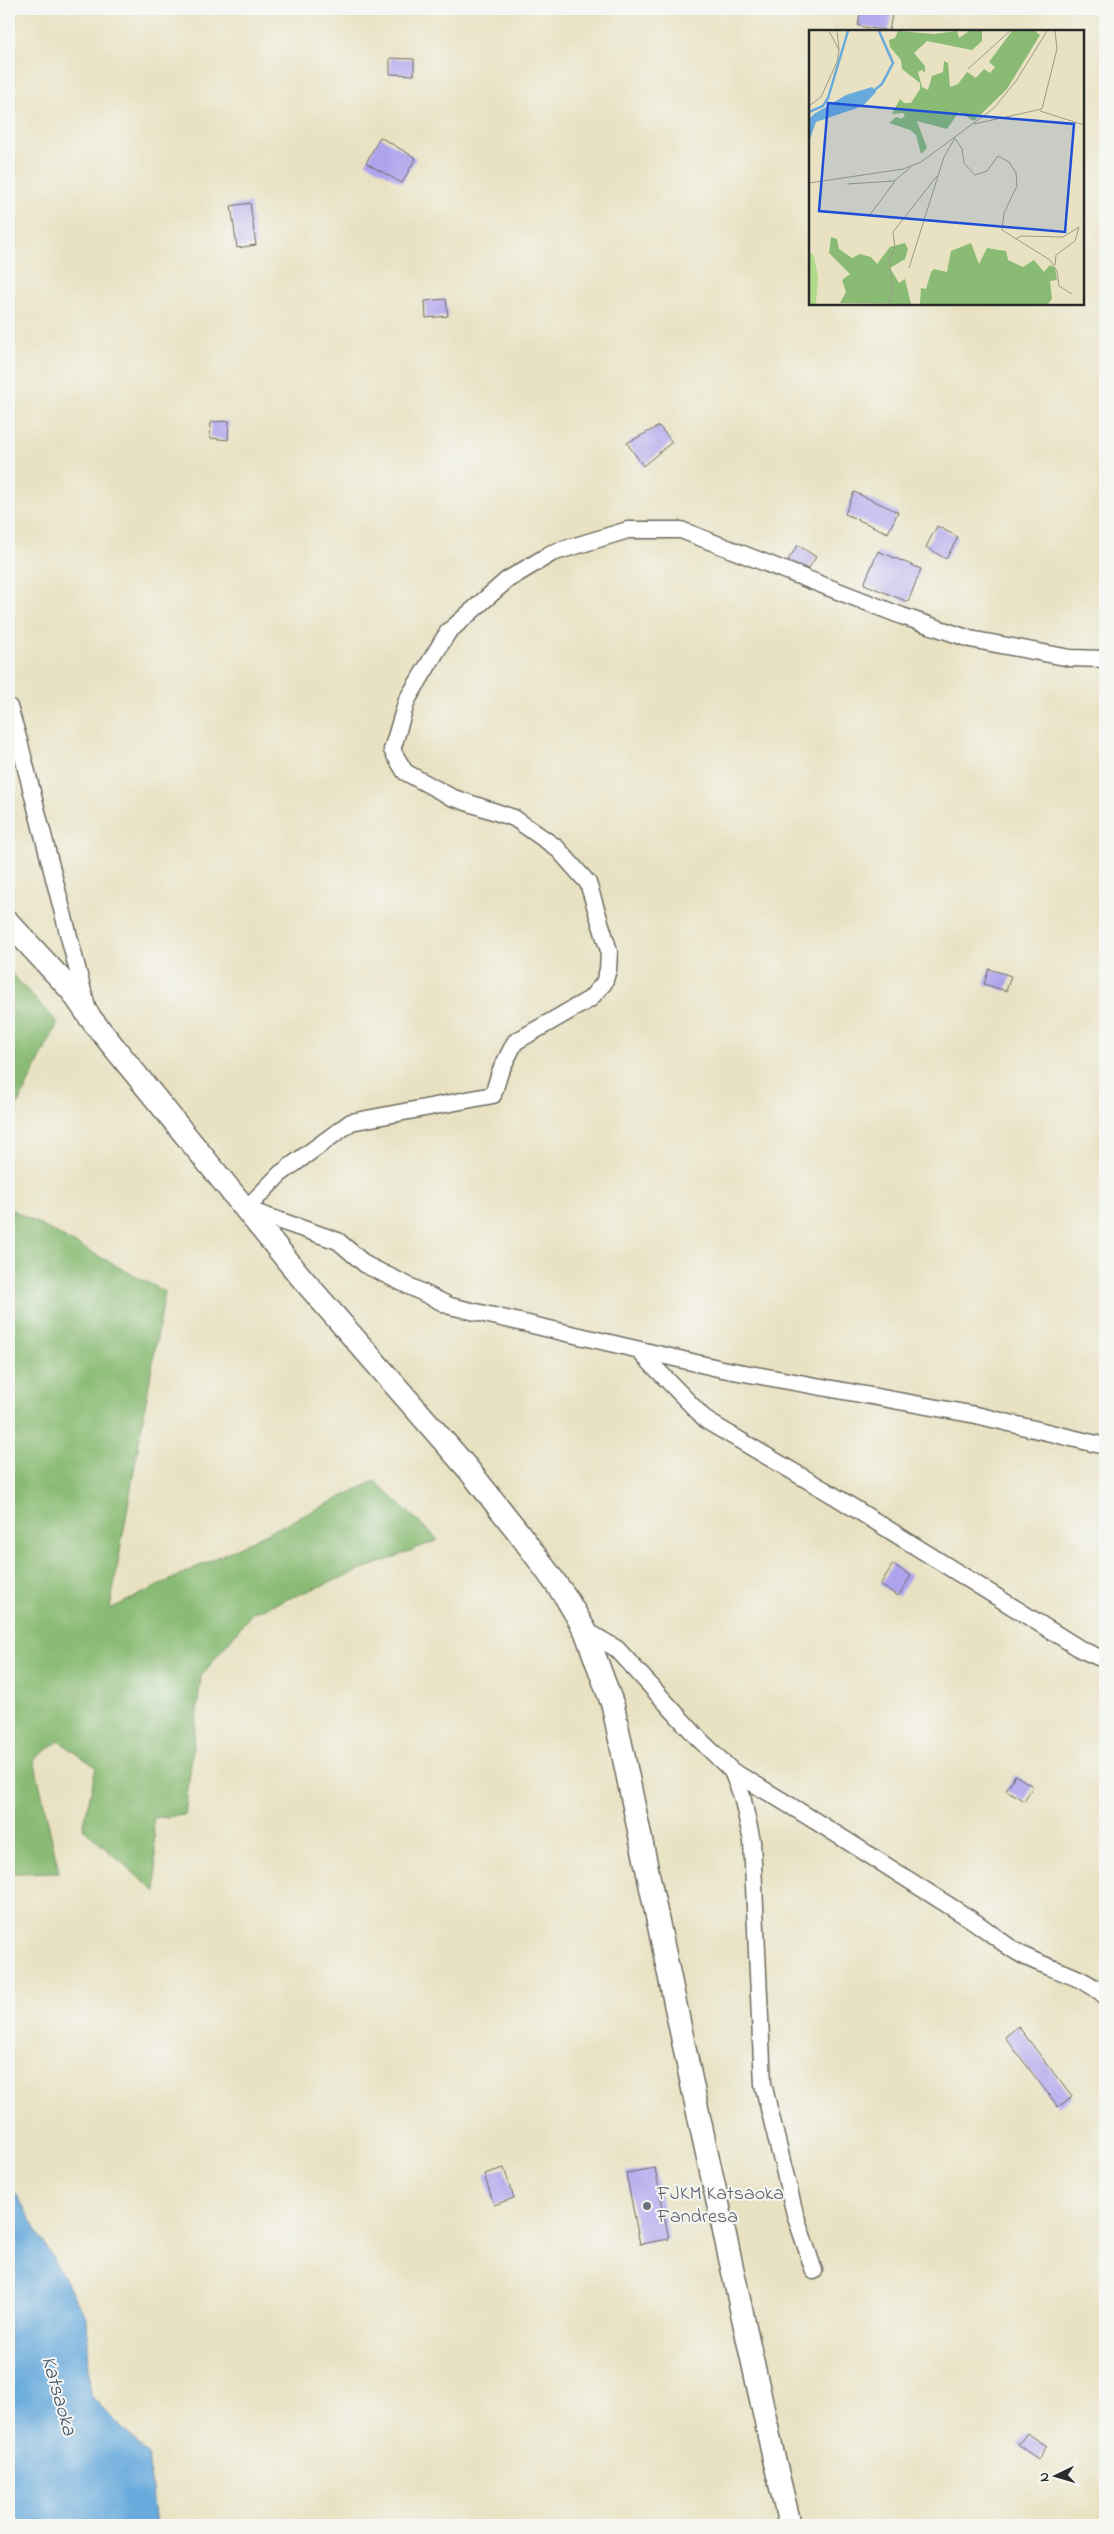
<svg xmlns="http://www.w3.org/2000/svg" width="1114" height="2534" viewBox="0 0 1114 2534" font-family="'Indie Flower',sans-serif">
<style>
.forest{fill:#8abb74;stroke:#5a7350}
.water{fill:#68aadc;stroke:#4a6a84}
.building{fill:#aea3ed}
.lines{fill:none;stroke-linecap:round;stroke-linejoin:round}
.street-casing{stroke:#6d6b60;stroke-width:19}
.secondary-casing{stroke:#6d6b60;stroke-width:25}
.street{stroke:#fff;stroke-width:16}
.secondary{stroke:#fff;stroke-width:22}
.worship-dot{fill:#6b7280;stroke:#f6f6f2;stroke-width:2}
.labels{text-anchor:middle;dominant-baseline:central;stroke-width:4;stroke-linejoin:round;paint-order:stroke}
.worship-label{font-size:20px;fill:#5b616d;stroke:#f6f6f2;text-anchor:start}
.water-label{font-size:21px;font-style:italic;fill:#405769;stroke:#f6f6f2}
.inset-river{fill:none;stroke:#68aadc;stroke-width:2.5}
.inset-road{fill:none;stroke:#9c9986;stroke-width:1}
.view{fill:#1d4ed8;fill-opacity:0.15;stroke:#1d4ed8;stroke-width:2.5}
.inset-edge{fill:none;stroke:#2b2b2b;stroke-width:2.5}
</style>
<rect width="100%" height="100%" fill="#f6f6f2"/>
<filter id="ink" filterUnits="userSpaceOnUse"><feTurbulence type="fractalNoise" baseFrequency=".02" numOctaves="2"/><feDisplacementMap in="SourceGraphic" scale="10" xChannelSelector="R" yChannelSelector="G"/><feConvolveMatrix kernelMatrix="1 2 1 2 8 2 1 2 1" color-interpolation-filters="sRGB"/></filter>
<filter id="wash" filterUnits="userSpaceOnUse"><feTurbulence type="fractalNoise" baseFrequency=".0096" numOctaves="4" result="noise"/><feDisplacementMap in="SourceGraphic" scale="20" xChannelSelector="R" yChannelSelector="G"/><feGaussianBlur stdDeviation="1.12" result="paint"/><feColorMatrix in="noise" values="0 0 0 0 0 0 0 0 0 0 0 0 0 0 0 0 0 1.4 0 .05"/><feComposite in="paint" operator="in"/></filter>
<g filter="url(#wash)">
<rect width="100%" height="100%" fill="#e8e2c2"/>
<path class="forest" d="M9 971 58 1023 9 1122Z
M9 1208 165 1292 110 1609 375 1481 438 1540 252 1613 201 1676 185 1815 153 1818 157 1893 83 1829 96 1767 59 1741 34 1759 59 1872 13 1873 9 1870Z"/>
<path class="water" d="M9 2181 87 2319 90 2395 148 2455 156 2525H23L9 2506Z"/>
<g id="blocks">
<path class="building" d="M861 9 892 15 889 31 858 26Z
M390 58 414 59V75L390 74Z
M380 137 416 158 402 183 366 163Z
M250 203 256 245 237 248 231 206Z
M446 299 448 316 426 318 425 301Z
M229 421 228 440 210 438 211 422Z
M659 426 672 442 643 466 627 443Z
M854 492 898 512 888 533 845 514Z
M937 526 958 537 946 559 926 547Z
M798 545 816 557 808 569 788 560Z
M878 551 921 569 908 602 864 584Z
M989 969 1011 976 1006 991 984 984Z
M893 1564 911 1576 898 1596 880 1585Z
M1015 1775 1033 1786 1024 1801 1006 1790Z
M1018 2026 1072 2097 1058 2107 1005 2037Z
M504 2168 514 2198 494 2205 484 2174Z
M655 2168 669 2239 640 2244 626 2173Z
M1027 2433 1047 2446 1038 2459 1018 2445Z"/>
</g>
</g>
<g filter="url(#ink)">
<use href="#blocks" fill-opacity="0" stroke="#6d6b60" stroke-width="1"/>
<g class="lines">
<defs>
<path id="street" d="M1105 659 1070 658 970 639 902 616 681 530H628L552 553 507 580 448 632 407 700 392 750 405 772 451 797 514 818 557 848 588 883 609 951 608 970 604 983 590 999 515 1042 500 1072 493 1095 351 1122 280 1174 246 1209 338 1241 366 1265 450 1306 722 1369 976 1415 1105 1446
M9 707 19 741 87 1007
M639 1351 707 1421 833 1495 1082 1650 1105 1660
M585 1630 617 1649 699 1739 732 1771 742 1796 752 1841 763 2084 795 2214 814 2271
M732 1771C811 1816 887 1867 964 1915 985 1927 1003 1945 1024 1956 1051 1970 1082 1975 1105 1996"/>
<path id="secondary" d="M9 923 71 990 91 1019 300 1276 468 1469 519 1533 565 1596 585 1630 613 1706 697 2108 774 2459 790 2525"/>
</defs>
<use href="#street" class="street-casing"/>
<use href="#secondary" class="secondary-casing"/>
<use href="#street" class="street"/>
<use href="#secondary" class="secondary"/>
</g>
</g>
<circle class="worship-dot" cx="647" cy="2206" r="5"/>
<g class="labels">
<g class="worship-label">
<text x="657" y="2194">FJKM Katsaoka<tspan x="657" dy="23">Fandresa</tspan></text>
</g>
<g class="water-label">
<text transform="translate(58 2396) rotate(74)">Katsaoka</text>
</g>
</g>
<g transform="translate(809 30)">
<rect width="275" height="275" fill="#e8e2c2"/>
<path d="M0 221 5 226 9 247 7 274H0Z" fill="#addb88"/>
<path d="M89 1 125 4 148 1 150 8 160 1H173V11L163 20 118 11 105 23 116 36V43L113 40 109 42 113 57 119 60 123 46 134 42 135 31 139 33 141 57 149 54 158 42 167 48 175 39 181 43 186 37 180 32 203 1H226L231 5 198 59 165 91 150 82 138 99 108 91 118 118 112 124 107 105 101 100 80 93 87 87 93 89 96 85 94 83 83 84 91 69 95 73H102L111 59V53L93 39 92 30 81 17 80 10 86 8ZM22 207 28 209 30 219 43 228 51 224 62 227 68 234 81 217 96 213 99 219 96 229 81 238 90 253 96 249 102 274 31 273 37 262 33 250 41 244 20 223ZM162 213 170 234 178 218 197 221 199 230 214 237 225 230 235 242 241 235 246 238 248 250 241 251 243 269 239 274H111L112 258 117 259 122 242 125 239 138 242 142 221Z" fill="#8abb74"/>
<path d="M63 57 67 62 54 76 7 92 0 112V89L5 84 37 65Z" fill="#68aadc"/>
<path class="inset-river" d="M62 63 73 54 84 33 70 1M0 82 14 76 19 68 39 1"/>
<path class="inset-road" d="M28 1 30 20M159 39 201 1M0 76 12 67 28 32 30 20 20 1M231 81 275 95M165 94 233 79 248 19 246 1M0 153 94 139 112 132 185 78 207 51 238 1M38 154 85 151 102 137M60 186 86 151M206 209 212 206 254 207 270 197 266 211 247 225 246 235M100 238 135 127 146 108 153 119 155 133 166 145 178 141 189 126 200 132 207 143 208 156 195 183 193 200 241 230 248 241 250 256 263 264M80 274 84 257 80 229 86 218 84 202 128 146"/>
<path class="view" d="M19 73 265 94 256 202 10 181Z"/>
<rect width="275" height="275" class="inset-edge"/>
</g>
<rect width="1114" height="2534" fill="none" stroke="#f6f6f2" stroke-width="30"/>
<g transform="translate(1056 2476) rotate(265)" stroke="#f6f6f2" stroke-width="4" paint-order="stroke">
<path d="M0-4L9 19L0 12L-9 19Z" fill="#2b2b2b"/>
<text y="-8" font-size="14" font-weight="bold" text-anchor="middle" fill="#2b2b2b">N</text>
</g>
</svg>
